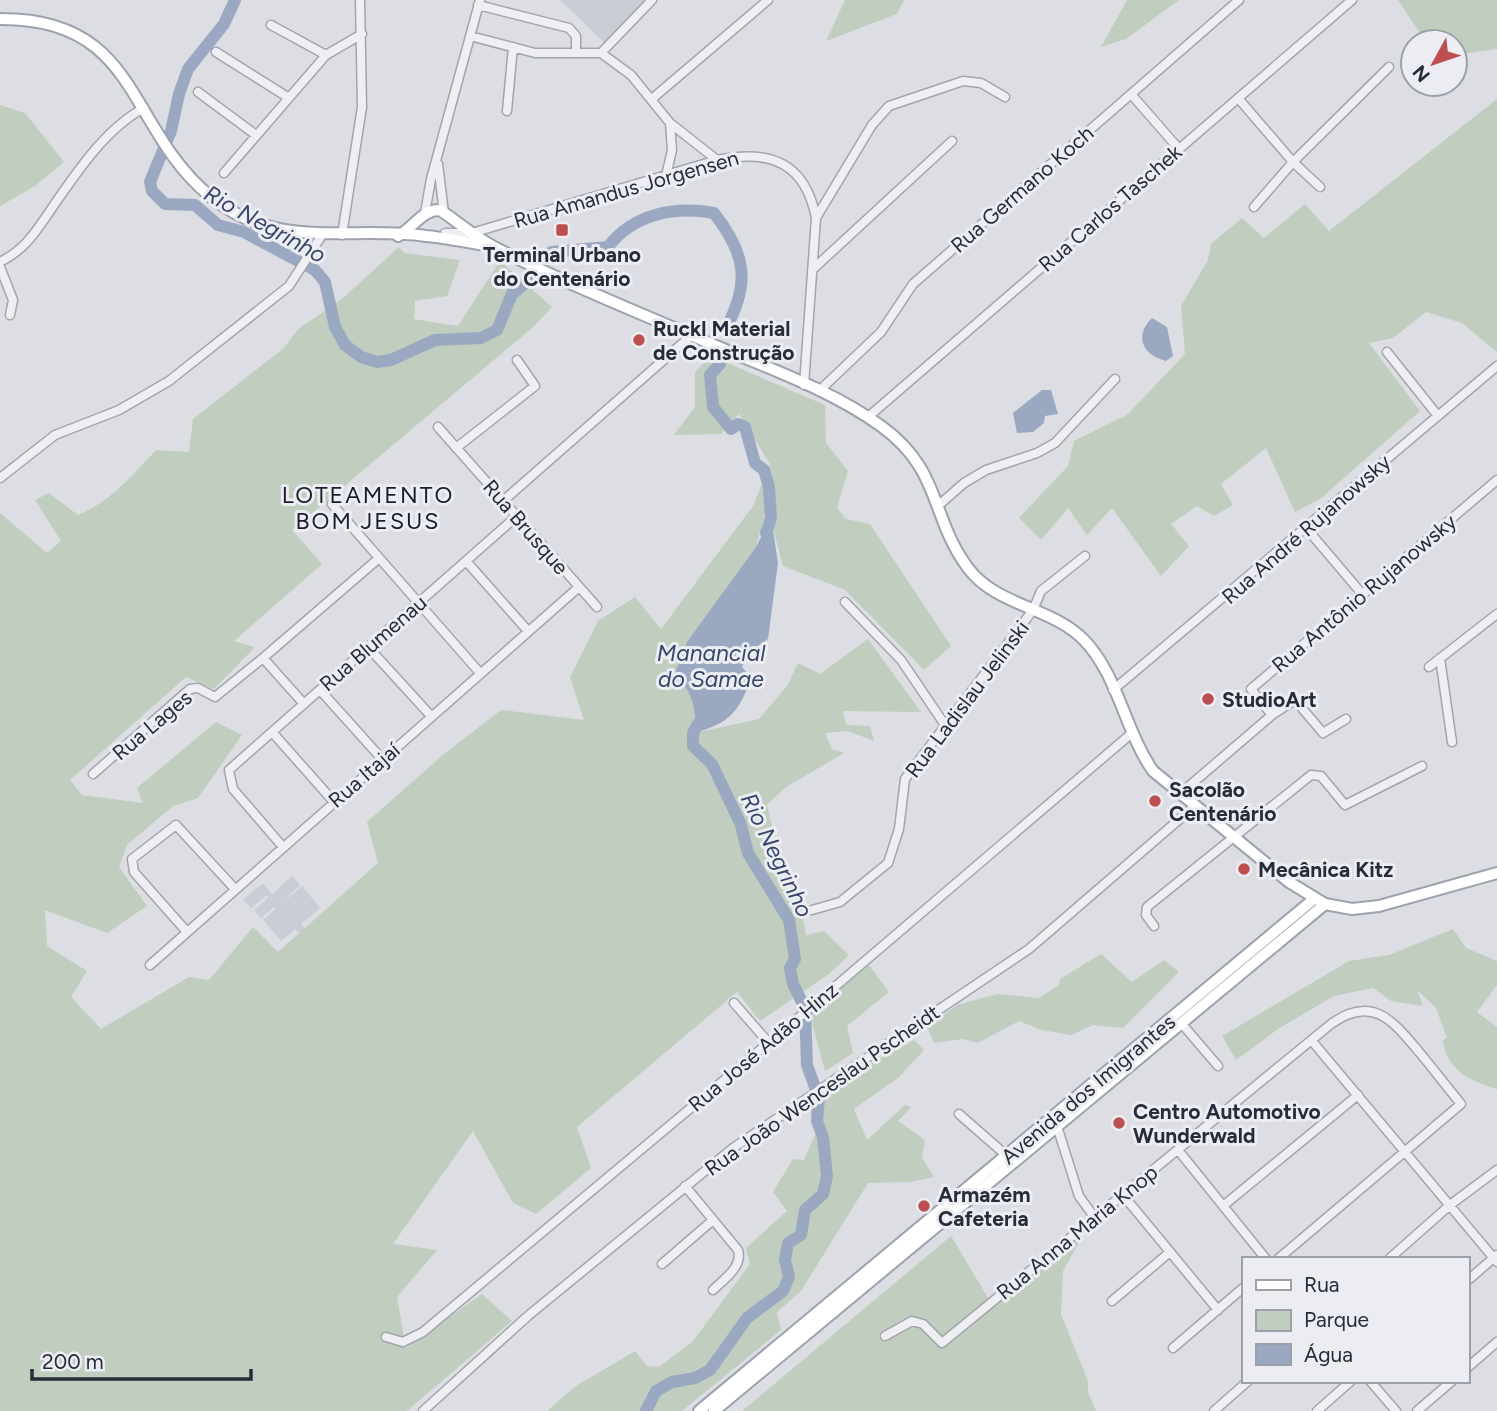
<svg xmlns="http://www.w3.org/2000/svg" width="1497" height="1411" viewBox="0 0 1497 1411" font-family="Figtree,sans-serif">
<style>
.built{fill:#cbcdd5}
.green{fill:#c0cdbf}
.water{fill:#9ba8c1}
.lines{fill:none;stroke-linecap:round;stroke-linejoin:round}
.river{stroke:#9ba8c1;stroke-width:12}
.minor-casing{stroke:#a2a5ad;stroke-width:11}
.major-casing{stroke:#9da2af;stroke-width:14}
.minor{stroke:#efeff3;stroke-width:8}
.major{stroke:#fff;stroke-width:10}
.poi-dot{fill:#bc4f4f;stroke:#ebedf3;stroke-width:2.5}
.labels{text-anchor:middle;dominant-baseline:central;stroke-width:6;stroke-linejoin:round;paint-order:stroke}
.street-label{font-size:21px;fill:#282c39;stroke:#ebedf3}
.poi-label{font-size:21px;font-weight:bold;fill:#282c39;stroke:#ebedf3;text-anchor:start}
.water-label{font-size:23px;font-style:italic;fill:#374668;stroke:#ebedf3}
.neighbourhood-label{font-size:23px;letter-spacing:2px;fill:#1a1d2a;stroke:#ebedf3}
</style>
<rect width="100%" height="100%" fill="#dcdee4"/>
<path class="built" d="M560 0H650L606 44Z
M292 876 300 885 280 905 302 886 320 908 301 924 305 929 299 933 295 929 281 941 263 920 275 909 274 907 261 918 254 910 268 898 267 895 251 908 243 900 263 883 272 894Z"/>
<path class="green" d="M845 0H904L897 14 826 41Z
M1127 0H1179L1126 39 1101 47Z
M1398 0H1497V49L1455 55V42H1415L1420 33Z
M1497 99V352L1462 323 1426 312 1393 338 1369 343 1420 411 1320 499 1295 512 1266 448 1221 484 1233 505 1214 516 1197 506 1171 524 1189 546 1161 576 1112 508 1087 535 1068 508 1041 540 1019 518 1068 466 1074 441 1127 415 1185 354 1181 306 1208 260 1211 244 1242 218 1264 238 1305 204 1329 231Z
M0 105 25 113 64 162 35 186 0 206Z
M399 247 404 253 460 260 447 296 415 301 414 319 458 326 500 261 552 307 532 328 292 530 322 564 234 641 255 647 214 689 186 677 70 780 82 795 143 803 137 788 216 722 242 735 198 798 173 806 127 845 119 867 147 906 107 933 45 910 47 946 87 971 71 997 101 1029 189 977 209 980 253 927 278 952 378 863 367 822 444 754 501 710 584 720 570 677 598 621 635 597 661 629 753 506 770 464 739 414 721 434 674 435 695 407V372L711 356 825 405 826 443 848 471 837 508 846 519 870 524 951 646 924 670 845 590 783 566 767 506 756 547 688 642 675 673C695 697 695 704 694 733L759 719 787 686 798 663 820 674 868 639 921 712 843 711 846 725 870 726 874 741 848 731 825 733 832 749 844 753 786 787 767 805 776 843 799 895 806 935 824 931 849 955 829 974 760 1021 737 992 577 1127 591 1168 536 1214 513 1203 473 1131 393 1244 437 1250 397 1297 406 1348 482 1294 512 1321 407 1411H0V513L47 553 61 541 35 500 49 493 78 515C110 502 133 475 156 450L189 452 193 419 284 348 298 329 342 299Z
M1453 929 1466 948 1497 961V985L1477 1012 1497 1027V1089C1470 1081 1446 1070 1443 1040L1447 1038 1436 1008 1417 990 1423 1006 1391 1001 1373 988 1334 996 1278 1029 1236 1060 1222 1036 1349 961 1389 955Z
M1101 954 1132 982 1164 960 1179 972 1123 1028 1093 1025 1071 1035 1042 1030 1019 1021 978 1043 963 1039 934 1043 927 1027 957 1005 997 994 1039 998 1059 985 1060 979Z
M869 965 889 992 847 1026 853 1053 825 1071 809 1012Z
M914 1040 924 1050 898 1078 854 1109 867 1140 905 1105 911 1107 898 1121 925 1140 922 1158 934 1177 911 1182 868 1183 801 1291 777 1312 781 1330 682 1411H547L576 1386 635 1351 647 1366 659 1367 693 1341 750 1264 746 1248 787 1211 773 1192 793 1159 804 1160 816 1132 809 1107 822 1091Z
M1087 1228 1063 1271 1061 1314 1088 1381V1392L1096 1411H742L951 1236 991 1303Z"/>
<path class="water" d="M1152 318 1167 327 1173 356 1166 361C1142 355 1134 336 1152 318Z
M1042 390H1051L1058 414 1045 416 1044 423 1033 432 1017 433 1013 413Z
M771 517 778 563 768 639 749 652 742 667 751 678C739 712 730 723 694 733 697 707 692 693 675 673L687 642 756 547Z"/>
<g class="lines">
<path class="river" d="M235 0 224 24 188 69 179 94 171 131 150 182 152 191 165 204 195 205 218 225 244 232 315 270 325 282 335 327 345 345 361 357 377 362 391 360 435 340 481 338 497 330 512 294 529 280
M551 252 608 247C633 214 674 206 714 213 746 254 751 283 725 330
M720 364 710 375 713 407 731 429 738 424 745 427 755 463 764 470 769 487 771 518 766 533
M646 1411 656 1391 672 1382 695 1378 710 1370 747 1318 783 1291 789 1277 785 1260 788 1243 801 1235 805 1210 823 1194 827 1176 823 1137 817 1121 819 1098 807 1065 805 1008 793 984 790 968 795 959 789 920 748 853 741 825 712 764 693 746V733L701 719"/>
<defs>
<path id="minor" d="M478 5 569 28 576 36V52
M271 25 326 55
M470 36 535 53H601L631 75 670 123 717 160
M216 52 289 98
M601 53 652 0
M198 92 256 135
M1131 94 1179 149
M653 98 768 0
M1238 98 1293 162 1320 187
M507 111 513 47
M438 164 444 213
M224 173 326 55 362 34
M666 176 672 150 670 123
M1254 207 1293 162 1389 67
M425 213 431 179 480 0
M816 218 872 125 889 106 963 81 981 83 1005 97
M445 233H472L717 160C770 149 805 162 816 218L804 385
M342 235 362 107 360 0
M0 262C26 249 36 231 52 208 76 173 106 128 144 108
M0 267 13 300 10 315
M812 270 952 141
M1387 352 1438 416
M819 391 881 332 913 284 1239 0
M868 417 1352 0
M438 427 597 607
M456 448 535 386 517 360
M0 478 55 435 119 410 169 381 289 286 322 235
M503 501 692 335
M332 504 480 673
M939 505 964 483 986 470 1037 453 1055 443 1115 379
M1307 529 1363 595
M466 561 528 631
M845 602 901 660 945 725
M368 647 431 716
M263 658 378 559
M1440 658 1452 742
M1429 667 1497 614
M320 690 382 759
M1113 690 1497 366
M1272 715 1295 700 1323 733 1346 719
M272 732 334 802
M93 774 190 689 198 688 215 697 263 658 304 704
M1181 793 1272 715 1251 689 1497 480
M283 847 233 789 229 770 517 516
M812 910 840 902 888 863 899 829 905 779 1033 610 1041 591 1085 556
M1154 926 1146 915 1147 907 1311 775 1321 776 1345 805 1422 766
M187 932 134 872 132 859 176 825 235 889
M150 965 579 587
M734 1003 768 1042
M1182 1024 1218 1066
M1312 1041 1497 1262
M959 1114 1007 1156
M1057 1126 1079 1196 1095 1218
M1178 1150 1266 1259
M685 1186 738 1250C743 1267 724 1279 713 1290
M1123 1195 1218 1310
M1223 1206 1358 1095
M1389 1259 1450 1205 1497 1170
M662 1264 713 1220
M1467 1281 1497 1255
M1112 1301 1170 1252
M885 1336 912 1321 923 1324 942 1343 1331 1024C1373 994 1393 1021 1420 1053 1434 1070 1447 1087 1461 1104L1278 1259
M386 1337 403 1342 423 1332 803 1014 1132 733
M1173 1348 1243 1288
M1467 1368 1497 1342
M1370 1381 1396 1411
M423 1411 529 1315 733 1148 1029 949 1196 805
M1214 1411 1248 1381
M1317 1411 1351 1381
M1417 1411 1452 1381"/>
<path id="major" d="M0 19C140 18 126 128 211 197 279 252 349 225 426 236 447 238 468 242 489 246
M398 236C413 228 423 209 440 210 458 222 476 238 496 248 567 284 642 314 714 345 770 369 831 390 881 426 942 470 930 517 968 568 996 606 1052 607 1084 640 1118 675 1125 731 1153 771L1289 882 1325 904 1352 909 1379 906 1497 873
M699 1411 1314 899
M714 1411 1325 904"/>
</defs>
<use href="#minor" class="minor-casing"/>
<use href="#major" class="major-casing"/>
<use href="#minor" class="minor"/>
<use href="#major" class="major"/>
</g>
<g class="poi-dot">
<rect x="555" y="223" width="14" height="14" rx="3.5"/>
<circle cx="639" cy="340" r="7"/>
<circle cx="1208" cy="699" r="7"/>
<circle cx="1155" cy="801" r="7"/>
<circle cx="1244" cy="869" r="7"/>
<circle cx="1119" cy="1123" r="7"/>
<circle cx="924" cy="1206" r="7"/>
</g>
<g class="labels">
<g class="street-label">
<text transform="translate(626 189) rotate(-16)">Rua Amandus Jorgensen</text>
<text transform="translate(1022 189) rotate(-41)">Rua Germano Koch</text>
<text transform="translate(1110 208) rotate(-41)">Rua Carlos Taschek</text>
<text transform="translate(526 527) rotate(49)">Rua Brusque</text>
<text transform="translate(1306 529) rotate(-41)">Rua André Rujanowsky</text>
<text transform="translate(1364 593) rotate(-40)">Rua Antônio Rujanowsky</text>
<text transform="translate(373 643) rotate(-41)">Rua Blumenau</text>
<text transform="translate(967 699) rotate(-53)">Rua Ladislau Jelinski</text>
<text transform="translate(152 725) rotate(-40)">Rua Lages</text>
<text transform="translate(364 775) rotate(-41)">Rua Itajaí</text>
<text transform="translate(763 1047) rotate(-40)">Rua José Adão Hinz</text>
<text transform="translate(1088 1089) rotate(-40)">Avenida dos Imigrantes</text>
<text transform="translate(822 1090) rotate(-35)">Rua João Wenceslau Pscheidt</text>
<text transform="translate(1077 1232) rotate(-39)">Rua Anna Maria Knop</text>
</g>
<g class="poi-label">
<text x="562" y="254" text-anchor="middle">Terminal Urbano<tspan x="562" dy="24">do Centenário</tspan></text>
<text x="653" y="328">Ruckl Material<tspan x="653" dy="24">de Construção</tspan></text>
<text x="1222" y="699">StudioArt</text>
<text x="1169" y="789">Sacolão<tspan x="1169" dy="24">Centenário</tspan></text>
<text x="1258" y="869">Mecânica Kitz</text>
<text x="1133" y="1111">Centro Automotivo<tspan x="1133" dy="24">Wunderwald</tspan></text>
<text x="938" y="1194">Armazém<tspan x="938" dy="24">Cafeteria</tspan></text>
</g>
<g class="water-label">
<text transform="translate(265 224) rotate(29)">Rio Negrinho</text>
<text x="711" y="653">Manancial<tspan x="711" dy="26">do Samae</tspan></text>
<text transform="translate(777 855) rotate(64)">Rio Negrinho</text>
</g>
<g class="neighbourhood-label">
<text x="368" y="495">LOTEAMENTO<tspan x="368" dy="26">BOM JESUS</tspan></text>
</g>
</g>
<rect x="1242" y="1257" width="228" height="126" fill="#ebedf3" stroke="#9da0a9" stroke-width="2"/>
<rect x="1256" y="1280" width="35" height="10" fill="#ffffff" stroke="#9da0a9" stroke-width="2"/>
<text x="1304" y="1292" font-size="21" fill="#282c39">Rua</text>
<rect x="1256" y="1310" width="35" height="21" fill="#c0cdbf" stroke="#9da0a9" stroke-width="2"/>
<text x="1304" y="1327" font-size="21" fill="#282c39">Parque</text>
<rect x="1256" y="1344" width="35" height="21" fill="#9ba8c1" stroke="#9da0a9" stroke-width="2"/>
<text x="1304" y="1362" font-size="21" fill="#282c39">Água</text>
<g transform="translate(1434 63) rotate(230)"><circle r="33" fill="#ebedf3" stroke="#9da0a9" stroke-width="2"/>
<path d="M0-5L12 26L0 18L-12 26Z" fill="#bc4f4f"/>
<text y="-10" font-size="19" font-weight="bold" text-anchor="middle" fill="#282c39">N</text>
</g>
<path d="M32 1369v10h219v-10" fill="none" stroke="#282c39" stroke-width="3.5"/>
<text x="42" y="1369" font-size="21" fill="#282c39" stroke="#ebedf3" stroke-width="5" paint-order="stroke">200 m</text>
</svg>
